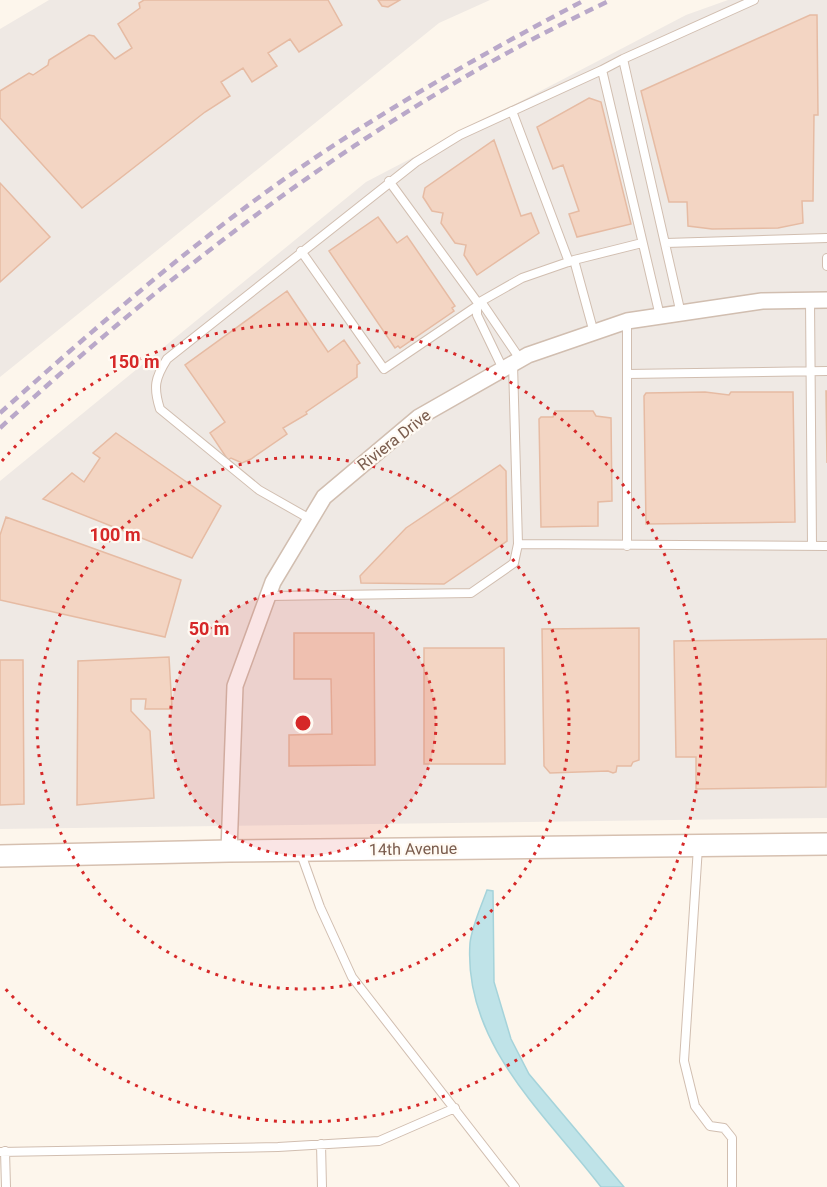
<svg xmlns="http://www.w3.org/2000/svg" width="827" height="1187" viewBox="0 0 827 1187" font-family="Roboto,sans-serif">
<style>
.industrial{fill:#efe9e4}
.water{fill:#bfe3e8;stroke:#a5d3da;stroke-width:1.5}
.building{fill:#f3d5c3;stroke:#e6bba3;stroke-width:1.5}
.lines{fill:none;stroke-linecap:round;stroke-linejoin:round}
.service-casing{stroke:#d1beb0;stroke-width:10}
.minor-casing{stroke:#d1beb0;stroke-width:18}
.secondary-casing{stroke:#d6c0b0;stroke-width:24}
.service{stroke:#fff;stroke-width:8}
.minor{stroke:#fff;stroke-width:15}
.secondary{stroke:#fff;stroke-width:21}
.rail{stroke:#b9a8c9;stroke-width:4.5;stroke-dasharray:9 6;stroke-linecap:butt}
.ring{fill:none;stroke:#d62828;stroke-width:3;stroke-dasharray:3 6}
.labels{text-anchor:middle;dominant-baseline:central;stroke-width:4.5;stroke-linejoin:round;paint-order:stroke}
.street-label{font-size:16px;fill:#7a5c4d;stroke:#fffaf3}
.centre{fill:#d62828;stroke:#fffaf3;stroke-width:3}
.ring-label{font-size:18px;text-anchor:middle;font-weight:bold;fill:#d62828;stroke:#fffaf3;stroke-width:4.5;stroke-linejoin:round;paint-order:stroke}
</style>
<rect width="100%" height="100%" fill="#fdf6ec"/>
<path class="industrial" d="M49 0H490L439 23 0 377V29Z
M728 0H827V818L0 829V481L366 182 686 15Z"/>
<path class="water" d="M487 890 493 891 494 982 511 1039 529 1074 624 1187H601C545 1114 463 1043 470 943 472 926 481 907 487 890Z"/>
<path class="building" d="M144 0H328L342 25 299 52 290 39 268 53 277 66 252 82 243 68 221 82 230 96 205 112 82 208 0 118V91L29 73 33 75 48 65 49 60 89 35 94 36 115 59 132 48 118 24 140 8 139 3Z
M378 0H400L388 7 382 6Z
M810 15H817L818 115H814L813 201H802L803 223 778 228 712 229 688 226 687 202H669L641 91Z
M589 98 601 102 631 224 577 237 569 214 579 211 563 165 553 169 537 127Z
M494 140 521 216 531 213 539 233 477 275 464 255 466 245 455 243 441 223 443 213 432 211 423 197 425 188Z
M0 183 50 237 0 282Z
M378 217 397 243 407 236 455 306 452 308 454 311 400 348 398 346 395 348 329 251Z
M287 291 328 352 344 340 360 363 357 365V377L306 412 307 414 283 428 287 434 251 459 242 463 231 458 228 460 210 433 225 422 185 365Z
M826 391H827V463Z
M705 392 729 395 731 392H793L795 522 646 524 644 396 646 393Z
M555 411H593L596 416 611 418 612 501 598 502V526L541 527 539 419 541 417H553Z
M116 433 221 506 192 558 43 499 72 473 84 482 100 458 93 453Z
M500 465 506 471 507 541 444 584 361 583 360 576 406 528Z
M6 517 181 580 165 637 0 600V535Z
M639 628V760L633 762 631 766H617L616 772 613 773 608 771 550 773 544 766 542 629Z
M294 633H374L375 765 289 766V735L332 734 331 679H294Z
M827 639 826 787 696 789V757H676L674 641Z
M424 648H504L505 764H424Z
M169 657 172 709H145L146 699H131V711L150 731 154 798 77 805 78 661Z
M0 660H23L24 804 0 805Z"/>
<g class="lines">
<defs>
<path id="service" d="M623 59 602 70 660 316
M512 111 569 262
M389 181 478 303
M666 243 827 238
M301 251 384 369 477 306 478 303 522 278 574 260 642 243
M827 258V266
M574 260 594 333
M810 300 812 546
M482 303 520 359
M477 306V315L503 369
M681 314 623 59 754 0
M627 321V546
M627 374 827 371
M310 519 259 490 160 409C153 387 155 378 167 359L416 162 460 135 602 70
M518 544 827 546
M268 596 471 593 514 563 518 544 513 364
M698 847 684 1061 695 1106 710 1126 724 1128 732 1138V1187
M300 851 320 907 352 977 515 1187
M321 1144 322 1187
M5 1151 6 1187
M0 1152 278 1147 379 1141 455 1108"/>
<path id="minor" d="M229 851 235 686 273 582 324 497 419 417 528 355 627 321 762 301 827 300"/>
<path id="secondary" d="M0 856 229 851 827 844"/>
</defs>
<use href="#service" class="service-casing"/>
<use href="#minor" class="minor-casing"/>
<use href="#secondary" class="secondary-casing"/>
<use href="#service" class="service"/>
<use href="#minor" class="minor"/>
<use href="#secondary" class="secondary"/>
<path class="rail" d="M0 413C103 321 207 230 322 153 407 97 495 47 585 0
M0 428C184 259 384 107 611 0"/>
</g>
<circle cx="303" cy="723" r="133" fill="#d62828" fill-opacity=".12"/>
<g class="ring">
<circle cx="303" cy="723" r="133"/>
<circle cx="303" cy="723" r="266"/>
<path d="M2 461A399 399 0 1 1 2 985"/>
</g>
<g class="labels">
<g class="street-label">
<text transform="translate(394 440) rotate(-38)">Riviera Drive</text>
<text transform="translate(413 849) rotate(-1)">14th Avenue</text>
</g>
</g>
<circle cx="303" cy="723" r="9" class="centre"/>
<g class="ring-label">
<text x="134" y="368">150 m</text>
<text x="115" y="541">100 m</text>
<text x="209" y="635">50 m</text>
</g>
</svg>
